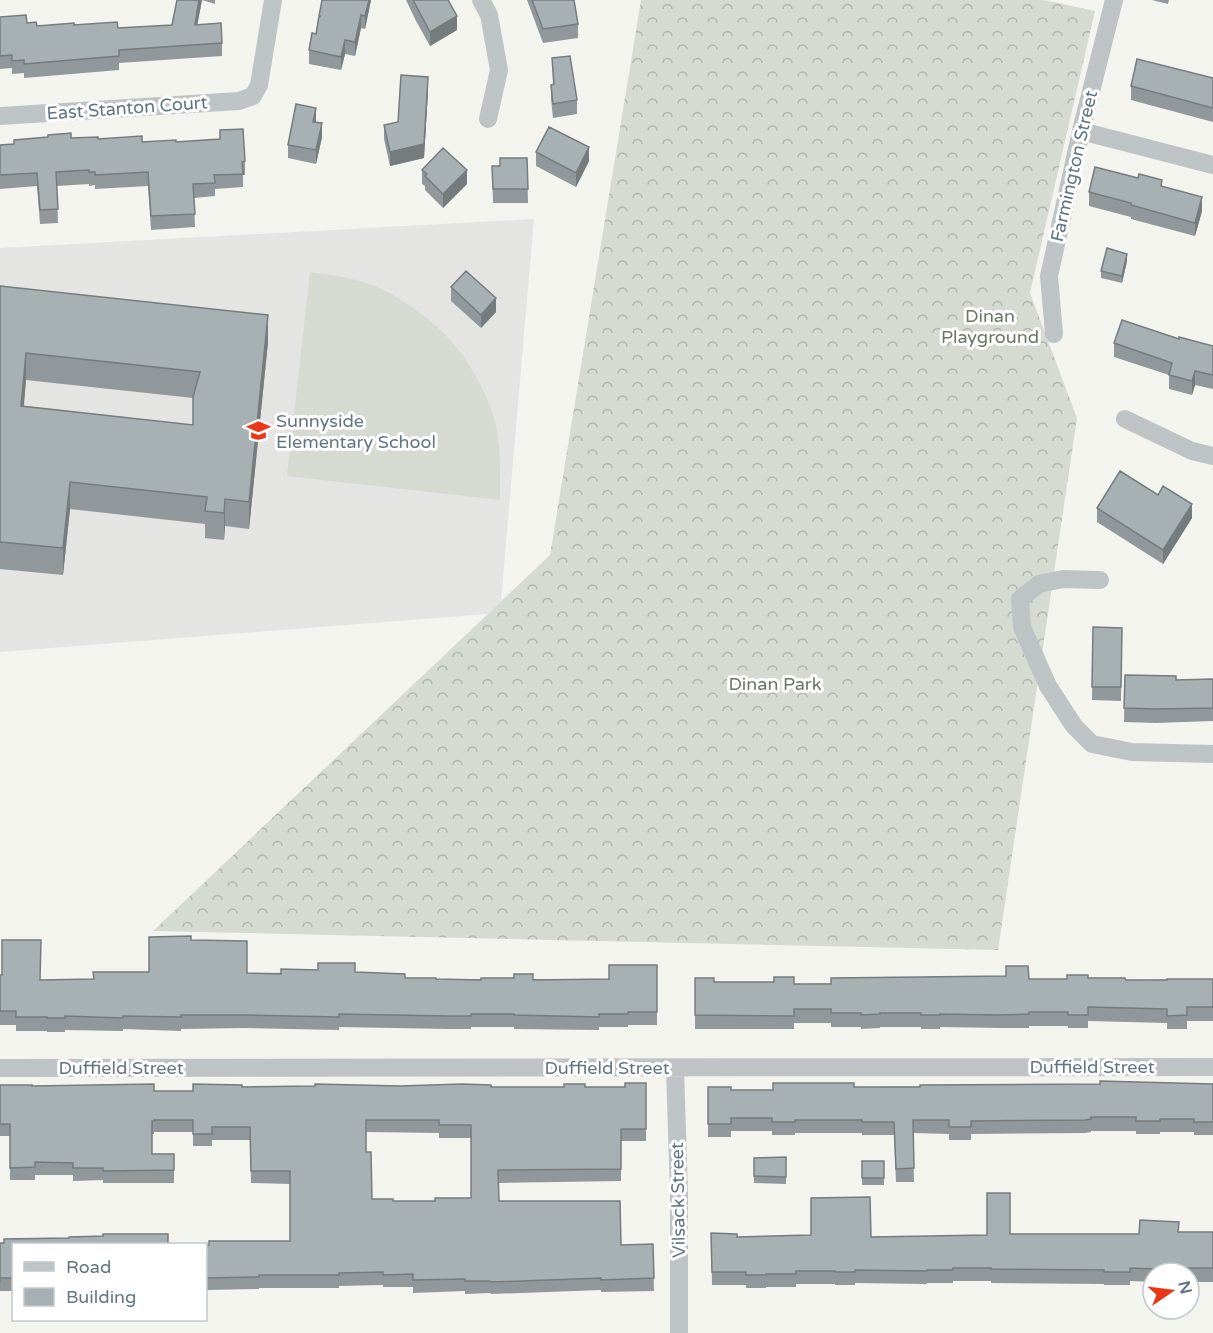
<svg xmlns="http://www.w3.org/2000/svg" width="1213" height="1333" viewBox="0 0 1213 1333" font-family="'Varela Round',sans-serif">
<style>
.built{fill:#e4e5e3}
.grass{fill:#d5dbd0}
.forest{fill:url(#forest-crowns)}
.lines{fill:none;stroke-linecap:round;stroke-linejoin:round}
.street{stroke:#bec4c6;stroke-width:18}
.wall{fill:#90989b;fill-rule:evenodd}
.shaded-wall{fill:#757c7e}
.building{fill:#a7b1b4;stroke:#757c7e;stroke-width:1.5;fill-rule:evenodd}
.labels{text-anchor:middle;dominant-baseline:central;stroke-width:6;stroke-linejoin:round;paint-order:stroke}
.street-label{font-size:18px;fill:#617682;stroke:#fff}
.park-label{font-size:18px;fill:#677960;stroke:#fff}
.poi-label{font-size:18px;fill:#617682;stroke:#fff;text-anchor:start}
</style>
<defs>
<pattern id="forest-crowns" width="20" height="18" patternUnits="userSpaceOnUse" patternTransform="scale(1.5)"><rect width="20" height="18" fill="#d5dbd0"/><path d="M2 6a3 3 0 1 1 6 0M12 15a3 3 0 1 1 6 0" fill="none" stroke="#b0b6ae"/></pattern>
</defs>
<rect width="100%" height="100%" fill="#f4f4ef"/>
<path class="built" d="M534 219 500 613 0 652V248Z"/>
<path class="grass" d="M310 272C333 275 355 278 377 287 404 299 439 325 457 348 473 367 491 402 496 426 501 450 500 475 500 500L287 476Z"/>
<path class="forest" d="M641 0H1044L1095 11 1030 293 1077 418 998 950 153 931 550 555Z"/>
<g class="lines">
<path class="street" d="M481 0 489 15 499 70 488 119
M0 116 223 102 239 101 253 96 259 85 273 0
M1081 131 1213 165
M1054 334 1049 276 1081 131 1114 0
M1125 419 1192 451 1213 456
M1100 580 1063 579 1039 584 1020 599 1022 627 1048 686 1074 726 1092 744 1132 752 1213 754
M0 1068 1213 1067
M675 1068 679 1194V1333"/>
</g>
<path class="wall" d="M177 0H215V4L202 0 197 24 222 43V56L119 63V70L24 78V73L12 74V68L0 69V17L37 26 74 25 118 28 172 25Z
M371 0 365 29 361 28 355 56 345 54 341 70 309 64V50L316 34Z
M406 0H448L457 30 430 46 416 21Z
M527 0H574L578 24V38L543 43Z
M1152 0H1169L1168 4Z
M552 58 577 100V114L553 118 551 99V85L553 84Z
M1213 78V122L1131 100V86Z
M428 91 424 158 390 166 384 139V125L398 122Z
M316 122 322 137 316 164 288 158V145Z
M220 130 245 161V175H243V187L215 189V196L194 198 195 227 151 230 148 186 95 189V185L89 186V184L57 186 58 223 40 224 37 186 0 189V145L71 138 142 142H176L220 139Z
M536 152 589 161 576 187 536 166Z
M527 158 528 203H493L492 166H500Z
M422 170 467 184 443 208 425 190V186L422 184Z
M1162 186 1202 211 1195 236 1131 219V217L1089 206V192Z
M1127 261 1122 283 1101 278V271Z
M0 286 268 342 249 529 225 526 224 540 205 538V524L70 509 63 575 0 569ZM26 380 193 398V425L24 406Z
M451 287 496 312 481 328 451 301Z
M1179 339 1213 346V389L1195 385 1192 395 1169 389V375L1114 357V343Z
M1158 495 1192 518 1163 564 1097 522V508Z
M1093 627 1122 628 1121 701 1092 700Z
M1125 675 1176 680 1213 679V721L1156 723 1124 722Z
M191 940 247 973 355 972 405 978 436 979H609L657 965V1025H628V1027H599V1030L514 1029V1027H471V1029H449L339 1027V1030L244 1028 181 1029V1031L123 1029V1031L65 1030V1032H47V1031H16V1025H0V975L41 980 94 979 149 972Z
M695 978 714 982 794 984 1067 979 1088 978 1126 980 1213 979V1021H1187V1029H1167V1023L1088 1021V1028H1068V1026H1029V1028H1000L940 1027V1029H921V1027H880V1028L861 1029V1027H831V1023H794V1029H695Z
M646 1083V1141H621V1181L499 1183V1201L621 1245 653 1244 654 1291 601 1292V1290L491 1294 490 1293 465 1294V1291L413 1293V1287H383V1285L339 1286V1288H259V1289L206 1290V1292V1245L290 1241V1184L251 1183 250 1140H212V1146H193V1132H154V1134H152V1154H174V1183H103V1180L73 1181V1175H35V1180H10V1136H0V1085L154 1091H193L242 1087H625ZM366 1132 439 1133V1138H471V1198L435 1201H393L372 1199 366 1152Z
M1213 1084V1135H1194V1132H1160V1134H1136V1131H1091V1132L1085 1133 971 1134V1140H949V1134L913 1133 914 1182H896L894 1135H862V1133H795V1135H772V1131H731V1137H708V1087L731 1090H773L854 1087Z
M786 1157V1184L754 1183V1158Z
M862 1161H884V1185H862Z
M1179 1232H1213V1282H1189V1273H1153V1282L1130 1281V1285H1104V1284L991 1283V1281H953V1283H927V1284L855 1283V1285H835V1284H796V1287H766V1288H746V1285H712L711 1233 737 1237H871L987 1235 1010 1234H1139Z
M168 1234 14 1245V1291H0V1296V1243L69 1238Z"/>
<path class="shaded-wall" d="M199 0H202L195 38V25Z
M369 0H371L365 29V16Z
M361 15V28L355 56V42Z
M457 16V30L430 46V32Z
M345 40V54L341 70V57Z
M428 77V91L424 158 390 166V152Z
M316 108V122H313Z
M322 123V137L316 164V150Z
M589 147V161L576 187V173Z
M467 170V184L443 208V194Z
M1202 197V211L1195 236V223Z
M1127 254V261L1122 283V276Z
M496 298V312L481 328V315Z
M268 315V342L249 529V502Z
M26 353V380L21 433V406Z
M1195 371V385L1192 395V381Z
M70 482V509L63 575V548Z
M225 499V526L224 540V513Z
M1192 504V518L1163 564V550Z"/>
<path class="building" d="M177 0H199L195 25 221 23 222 43 119 50V56L24 64V60L12 61V55L0 56V17L26 15 27 23 36 22 37 26 74 23V25L117 22 118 28 172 25Z
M322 0H369L365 16 361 15 355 42 345 40 341 57 309 50 312 33 316 34 319 16H321H319Z
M413 0H448L457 16 430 32Z
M532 0H574L578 24 543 29Z
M570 56 577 100 553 104 551 85 554 84 552 58Z
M1137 59 1213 78V108L1131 86Z
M401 75 428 77 424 144 390 152 384 125 398 122Z
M296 104 316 108 313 122 322 123 316 150 288 145Z
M549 127 589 147 576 173 536 152Z
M243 129 245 161 242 162 243 174 214 175 215 183 193 184 195 214 151 216 148 172 95 175V172H89V170L56 172 58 209 40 210 37 173 0 175V145L14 144V140L48 137V135L71 133V138L98 137V139L142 136V142L176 140V142L220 139V130Z
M443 148 467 170 443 194 425 176 427 174 422 170Z
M500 158H527L528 189H493L492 166H500Z
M1095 167 1138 178 1139 174 1162 180 1161 186 1202 197 1195 223 1131 205V203L1089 192Z
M1107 248 1127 254 1122 276 1101 271Z
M466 271 496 298 481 315 451 287Z
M0 286 268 315 249 502 225 499 224 513 205 511 207 497 70 482 63 548 0 542ZM26 353 200 372 193 397V425L21 406Z
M1122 320 1179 339V337L1213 346V375L1195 371 1192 381 1169 375 1172 363 1114 343Z
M1120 471 1158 495 1163 486 1192 504 1163 550 1097 508Z
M1093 627 1122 628 1121 687H1092Z
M1125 675 1176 676V680L1213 679V708L1156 709 1124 708Z
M191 936V940L247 941V973L281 974V969L318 970V963H355V972L405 974V978H436V979L481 980V978H514V974H533V980L609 979V965H657V1012H628V1014H599V1017L514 1015V1014H471V1016H449L339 1014V1017L244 1015H181V1017L123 1016V1018L65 1016V1018H47V1017H16V1011H0V975H2V940H41L40 980 94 979 93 972H149V937Z
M1006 966H1028L1029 979H1067V975H1088V978H1125L1126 980H1167V979H1213V1007H1187V1015L1167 1016V1009L1088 1007V1015H1068V1012H1029V1014L1000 1015 940 1014V1015H921V1013H880V1014L861 1015V1013H831V1009H794V1016L695 1015V978H714V982H774V977H794V984H831V978L1006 976Z
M1100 1081 1213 1084V1122H1194V1119H1160V1121H1136V1117H1091V1119L1085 1120 971 1121V1127H949V1120H913L914 1168 896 1169 894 1122H862V1120H795V1122H772V1118H731V1124H708V1087H731V1090H773V1083H854V1087H920V1085L1100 1084Z
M625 1083H646V1129H621V1169L498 1170 499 1201H620L621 1245 653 1244 654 1278 601 1280V1278L491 1282 490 1281H465V1279L413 1280V1274L383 1275V1272L339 1273V1275H259V1277L206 1278V1280V1245H209V1241H290V1171H251L250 1127H212V1134H193V1120H154V1121H152V1154H174V1170L103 1171V1168H73V1163L35 1162V1167L10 1168V1124H0V1085H32V1086L154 1084V1091H193V1084L242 1085V1087L315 1086V1084L400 1086 462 1084 491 1085V1087H564V1084H585V1087H625ZM366 1120H439V1125H471V1198H435V1201H393V1199H372L371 1152H366Z
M786 1157V1177L754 1176V1158Z
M862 1161H884V1178H862Z
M987 1193H1010V1234H1139L1140 1220 1179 1222 1178 1232H1213V1268H1177V1270L1130 1268V1272H1104V1270L991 1269V1268H953V1270H927V1271L855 1270V1272H835V1271H796V1274H766V1275H746V1272H712L711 1233 737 1234V1237L811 1235V1198L870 1197 871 1237 987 1235Z
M103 1234H168V1245H14V1278H0V1283V1243H4V1239L69 1238V1237L103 1236Z"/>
<defs>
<symbol id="school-bare" viewBox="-9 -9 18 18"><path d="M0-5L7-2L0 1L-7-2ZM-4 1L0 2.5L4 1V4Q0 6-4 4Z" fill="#eb3718" stroke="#fff" stroke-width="2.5" paint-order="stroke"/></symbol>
</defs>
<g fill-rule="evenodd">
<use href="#school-bare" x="242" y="414" width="33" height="33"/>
</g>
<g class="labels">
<g class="street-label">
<text transform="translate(127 108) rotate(-4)">East Stanton Court</text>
<text transform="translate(1074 166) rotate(-77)">Farmington Street</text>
<text x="1092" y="1067">Duffield Street</text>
<text x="121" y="1068">Duffield Street</text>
<text x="607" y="1068">Duffield Street</text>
<text transform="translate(678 1200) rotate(-91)">Vilsack Street</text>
</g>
<g class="park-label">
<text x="990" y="316">Dinan<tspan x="990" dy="21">Playground</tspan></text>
<text x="775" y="684">Dinan Park</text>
</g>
<g class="poi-label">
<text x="276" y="421">Sunnyside<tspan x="276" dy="21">Elementary School</tspan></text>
</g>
</g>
<rect x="12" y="1243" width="195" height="78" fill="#ffffff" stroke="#c0c8cd" stroke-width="1.5"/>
<rect x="24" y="1262" width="30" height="9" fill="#bec4c6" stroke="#c0c8cd" stroke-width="1.5"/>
<text x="66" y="1273" font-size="18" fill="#617682">Road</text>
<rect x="24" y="1288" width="30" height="18" fill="#a7b1b4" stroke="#c0c8cd" stroke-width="1.5"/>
<text x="66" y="1303" font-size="18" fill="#617682">Building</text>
<g transform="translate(1171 1291) rotate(76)"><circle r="28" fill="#ffffff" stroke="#c0c8cd" stroke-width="1.5"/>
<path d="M0-4.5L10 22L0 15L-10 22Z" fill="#eb3718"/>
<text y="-9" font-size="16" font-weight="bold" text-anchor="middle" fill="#617682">N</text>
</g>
</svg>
